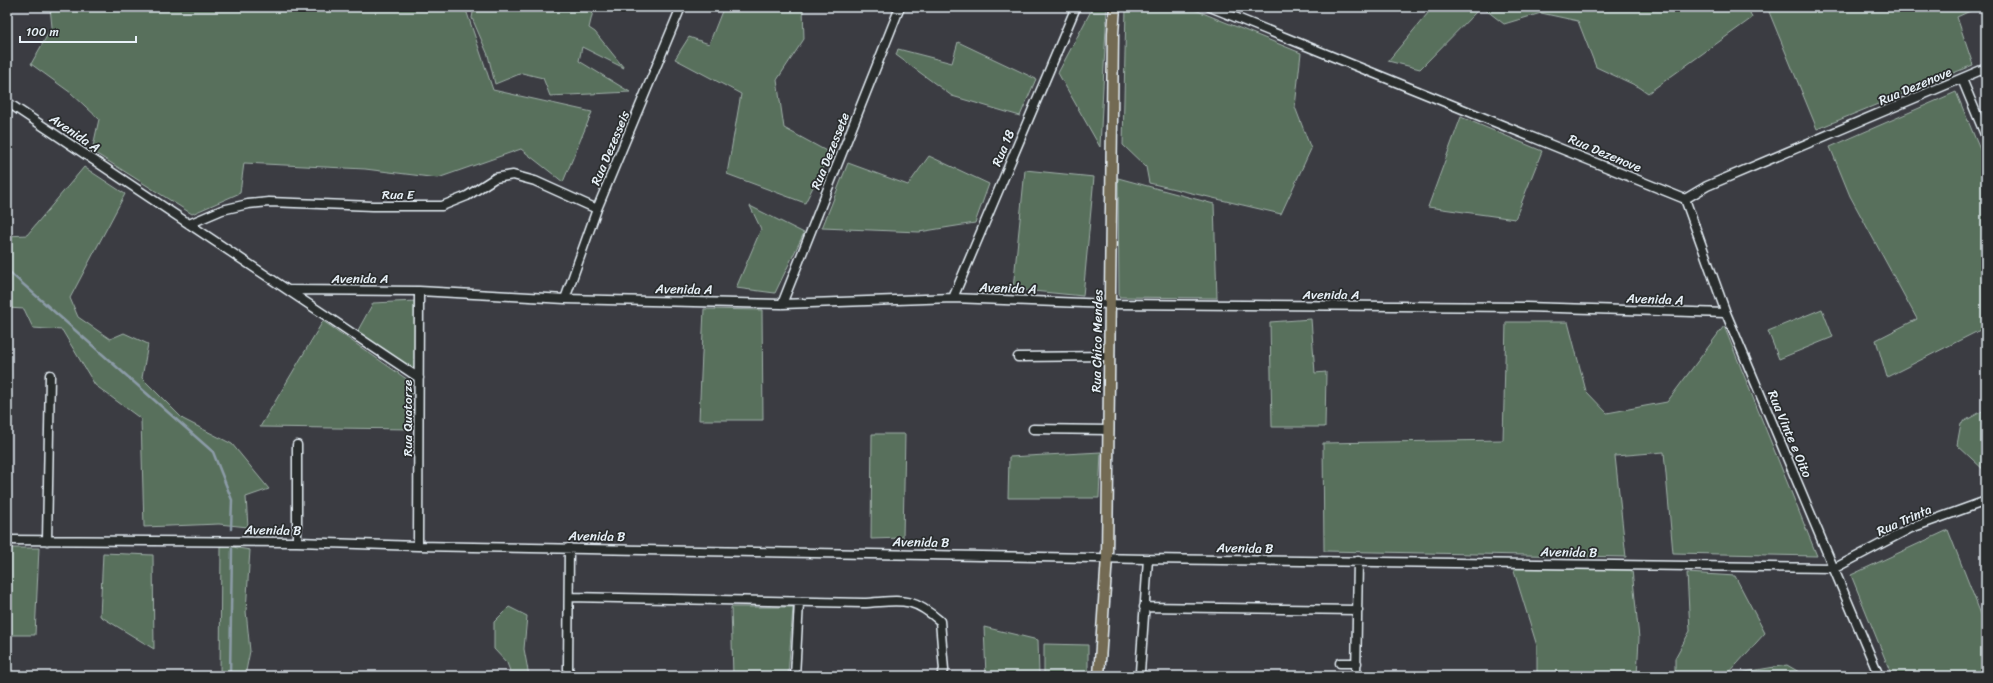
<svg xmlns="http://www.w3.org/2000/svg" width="1993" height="683" viewBox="0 0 1993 683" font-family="Sriracha,sans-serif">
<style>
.green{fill:#59705c;stroke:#a0b0aa}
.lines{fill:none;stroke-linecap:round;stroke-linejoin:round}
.stream{stroke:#8c9ca8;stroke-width:2.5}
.minor-casing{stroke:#e8f1f8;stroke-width:11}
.major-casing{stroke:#e8f1f8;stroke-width:13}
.minor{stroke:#2a2d2e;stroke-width:8}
.major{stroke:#736b52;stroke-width:10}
.labels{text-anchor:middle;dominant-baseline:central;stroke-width:3.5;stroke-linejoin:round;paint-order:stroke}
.street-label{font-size:13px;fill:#e8f1f8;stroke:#2a2d2e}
</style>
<rect width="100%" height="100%" fill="#3b3c42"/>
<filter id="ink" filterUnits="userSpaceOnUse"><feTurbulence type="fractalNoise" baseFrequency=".025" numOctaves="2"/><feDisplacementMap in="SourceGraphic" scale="8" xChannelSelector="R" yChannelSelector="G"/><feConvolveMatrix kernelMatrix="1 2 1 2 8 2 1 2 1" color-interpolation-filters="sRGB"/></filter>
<g filter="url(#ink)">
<path class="green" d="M50 7H465L493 90 592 112 563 182 521 149 438 178 365 169 244 163 240 193 192 214 92 151 99 119 71 93 31 64 52 27Z
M474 7H594L589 28 595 32 624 68 582 47 579 61 630 92 550 96 543 78 522 73 495 84 488 55 472 18Z
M715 7H803L804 39 777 80 784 128 830 153 805 203 727 174 741 94 675 59 689 37 709 44 722 11Z
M1093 7H1107L1100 147 1058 73Z
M1126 7H1188L1301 53 1295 107 1311 149 1281 214 1149 183 1146 167 1123 145Z
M1433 7H1481L1420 69 1388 61Z
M1482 7H1748L1752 18 1648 93 1639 87 1596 67 1578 21 1541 13 1504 24Z
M1767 7H1979L1957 17 1973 65 1817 129Z
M958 42 1036 79 1020 116 952 96 896 55 898 49 952 63Z
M1956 92 1986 164V327L1887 377 1876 340 1917 319 1850 196 1830 147Z
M1461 117 1542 151 1515 219 1428 207Z
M929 156 989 184 975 223 919 232 822 228 848 163 908 185Z
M84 167 125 194 70 298 78 317 110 339 124 333 148 344 142 378 183 419 232 444 269 489 246 497 248 527 219 524 144 527 141 419 95 385 62 330 33 328 24 309 7 308V236L27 235Z
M1025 170 1094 177 1083 296 1013 289Z
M1118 178 1214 204 1217 298 1119 297Z
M750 206 804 233 775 293 736 288 761 229Z
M416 301V371L357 332 373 303Z
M704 309 762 310 763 420H699Z
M1822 309 1833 337 1779 359 1768 331Z
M1311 319 1315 373 1326 372 1325 427H1272L1270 322Z
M323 321 411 382V429L260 427Z
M1506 322H1568L1586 391 1607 413 1667 402 1724 326 1817 556 1673 553 1664 452 1615 456 1626 557 1324 551 1323 443 1503 440Z
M1986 409V472L1957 445 1961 423Z
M872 434H905L903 538 871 539Z
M1101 452 1099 498H1008L1009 457Z
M1948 530 1986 627V676H1892L1851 575Z
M221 545 250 550 246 611 250 651 245 676H220Z
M7 548H39L35 635H7Z
M103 553 153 555 154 649 100 616Z
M1513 568 1632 570 1639 638 1637 676H1537V646Z
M1687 573 1735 576 1765 633 1727 675 1787 665 1806 676H1675V658L1690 631Z
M509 607 527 616 524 649 529 676H512L507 663 494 649V622Z
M731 607H793L788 676H733Z
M984 627 1038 640 1039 676H986Z
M1044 644 1088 645V676H1044Z"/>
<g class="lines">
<path class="stream" d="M7 270 213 452 232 500 231 529
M230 676 232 549"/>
<defs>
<path id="minor" d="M1210 7 1685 199 1707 186 1986 68
M1962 79 1986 137
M7 102 419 378
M1685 199 1726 313 1879 676
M189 224 222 210 248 204 269 202 373 206H442L467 196 495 178 513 175 535 181 597 209
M289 290 419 291 565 299 782 304 953 298 1110 304 1525 307 1726 313
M953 298 1076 7
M565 299 597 209 681 7
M782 304 900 7
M1018 357 1110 356
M1033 429 1109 430
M7 540 297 542 418 546 1148 559 1835 568 1911 528 1986 501
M47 541 50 375
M297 542V445
M418 546 419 291
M569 548 568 669 571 676
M569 597 863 603C901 601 910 595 940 621L944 670 941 676
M1144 607 1358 610
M1340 663H1357
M795 676 799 602
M1142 676 1140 672 1148 559
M1356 676 1358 561"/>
<path id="major" d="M1099 676 1107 557 1113 33 1115 7"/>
</defs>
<use href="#minor" class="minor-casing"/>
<use href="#major" class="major-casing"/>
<use href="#minor" class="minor"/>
<use href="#major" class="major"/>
</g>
</g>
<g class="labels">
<g class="street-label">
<text transform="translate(1915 86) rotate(-23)">Rua Dezenove</text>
<text transform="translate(75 133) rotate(34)">Avenida A</text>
<text transform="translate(610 148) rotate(-67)">Rua Dezesseis</text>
<text transform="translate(1003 148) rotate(-67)">Rua 18</text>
<text transform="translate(830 151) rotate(-68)">Rua Dezessete</text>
<text transform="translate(1605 153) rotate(23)">Rua Dezenove</text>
<text x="398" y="194">Rua E</text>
<text x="360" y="278">Avenida A</text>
<text transform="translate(1008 288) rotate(2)">Avenida A</text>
<text transform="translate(684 289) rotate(1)">Avenida A</text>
<text x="1331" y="294">Avenida A</text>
<text transform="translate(1655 299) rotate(2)">Avenida A</text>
<text transform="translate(1097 341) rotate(-89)">Rua Chico Mendes</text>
<text transform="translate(407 418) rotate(-90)">Rua Quatorze</text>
<text transform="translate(1790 434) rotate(67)">Rua Vinte e Oito</text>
<text transform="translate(1904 520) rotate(-24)">Rua Trinta</text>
<text transform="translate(273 530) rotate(1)">Avenida B</text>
<text transform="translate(597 536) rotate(1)">Avenida B</text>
<text transform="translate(921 542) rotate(1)">Avenida B</text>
<text transform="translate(1245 548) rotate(1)">Avenida B</text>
<text transform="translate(1569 552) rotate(1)">Avenida B</text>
</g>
</g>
<rect width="1993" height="683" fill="none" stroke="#2a2d2e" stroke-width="24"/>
<rect x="12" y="12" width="1969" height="659" fill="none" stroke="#e8f1f8" stroke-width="1.5" filter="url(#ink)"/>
<path d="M20 36v6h116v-6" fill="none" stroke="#e8f1f8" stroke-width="2"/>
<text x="26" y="36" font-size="12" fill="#e8f1f8" stroke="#2a2d2e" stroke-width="3" paint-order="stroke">100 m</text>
</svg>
